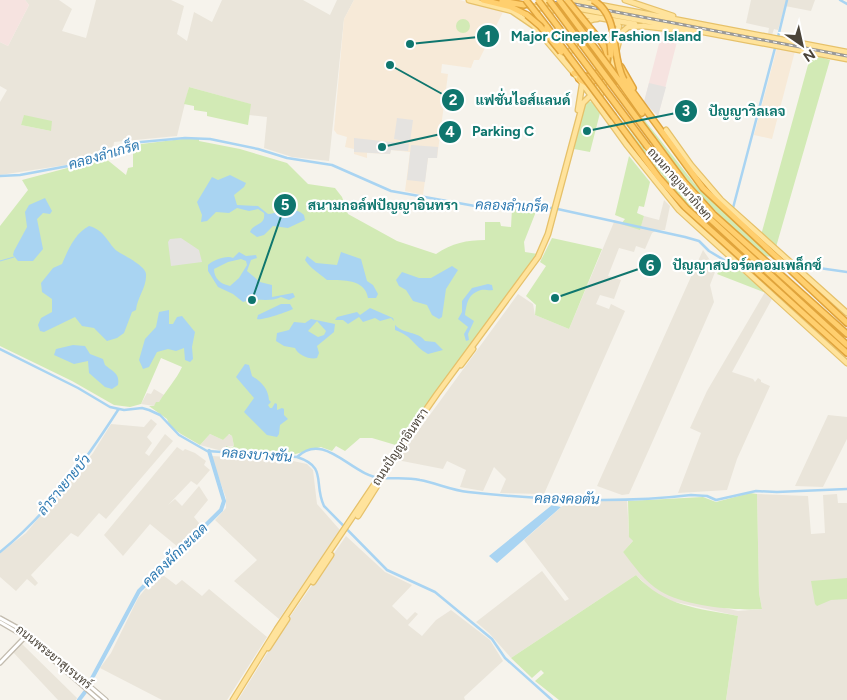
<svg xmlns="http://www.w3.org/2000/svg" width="847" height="700" viewBox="0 0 847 700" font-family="Figtree,Sarabun,sans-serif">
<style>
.residential{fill:#eae5da;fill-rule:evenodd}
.commercial{fill:#f7ead8}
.medical{fill:#f6e3e0}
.green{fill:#d2eab5}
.parking{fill:#e5e3e0}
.water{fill:#a9d4f2;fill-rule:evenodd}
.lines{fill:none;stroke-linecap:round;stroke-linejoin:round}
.stream{stroke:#a9d4f2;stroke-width:1}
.canal{stroke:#a9d4f2;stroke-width:2.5}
.river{stroke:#a9d4f2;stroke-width:4}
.minor-casing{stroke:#c2bbae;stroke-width:5.5}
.major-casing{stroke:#e6c16a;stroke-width:7}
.highway-casing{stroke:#e0a43c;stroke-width:8}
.minor{stroke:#fff;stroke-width:3}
.major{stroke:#ffe39c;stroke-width:4.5}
.highway{stroke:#ffcf6e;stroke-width:5}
.rail-casing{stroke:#9a9a9a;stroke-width:3}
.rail{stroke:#fff;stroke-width:1;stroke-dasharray:4;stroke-linecap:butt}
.highway-bridge-casing{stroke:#e0a43c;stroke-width:8;stroke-linecap:butt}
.highway-bridge{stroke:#ffcf6e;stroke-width:5}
.labels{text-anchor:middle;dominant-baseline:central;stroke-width:4.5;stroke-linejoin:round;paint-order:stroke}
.street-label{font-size:12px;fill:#4b4439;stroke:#fff}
.water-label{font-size:14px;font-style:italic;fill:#2e7ab2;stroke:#fff}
.leader{fill:none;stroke:#0f766e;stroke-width:2}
.callout-dot{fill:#0f766e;stroke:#fff;stroke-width:2}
.mark-label{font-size:15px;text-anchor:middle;font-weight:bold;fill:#fff}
.callout-label{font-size:14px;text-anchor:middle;font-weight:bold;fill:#0f766e;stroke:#fff;stroke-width:4.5;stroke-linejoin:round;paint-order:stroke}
</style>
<rect width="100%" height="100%" fill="#f6f3ec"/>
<path class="residential" d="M25 0H59L72 9 62 31 86 38 96 0H171L184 6 177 34 187 41 194 12 212 22 222 0H303L330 15 337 0H354L344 19 329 161 292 157 264 148 267 117 249 115 250 104 189 87 177 136 114 142 113 149 66 165 0 175V102L7 90 0 86V42L8 46 29 5ZM24 116 51 131 21 125Z
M751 0H815L811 11 785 6 778 30 774 29 772 35 768 34 769 28 746 23Z
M664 200 670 206 665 230H657L652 233 645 249 636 246 634 252 619 248 608 276 621 280 614 299 600 295 596 304 609 309 611 304 625 311 544 494 500 493 506 479 494 467 483 491 460 487 466 470 447 461 443 469 397 460 518 294 533 304 535 315 569 329 614 222 640 229 644 216 659 220Z
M703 250 714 266 720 260 723 263 715 272 710 285 714 302 651 445 629 494 622 495 597 486Z
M765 292 772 299 732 372 753 379 755 382 758 378 761 380V382L770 386 737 459 727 490 678 493 701 433 690 428 707 391Z
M154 389 164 395 159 402 154 406 141 404 147 393 151 394Z
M828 415 847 417V439L823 487 795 486Z
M151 419 157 424 147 437 152 443 145 453 149 456 165 434 173 441 106 519 99 513 78 537 71 533 31 575 38 583 35 586 27 579 16 591 0 577V553L26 533 93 453 111 424 144 427Z
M210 434 223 440 228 434 232 436 234 446 225 447 226 450 222 451 200 445Z
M177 447 183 451 185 449 195 453 206 461 204 465 210 470 197 485 191 481 168 505 175 499 182 506 199 486 208 500 194 517 203 528 178 547 150 524 123 556 104 535Z
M211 456 288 460 307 464 313 470 317 504 340 530 279 619 234 581 257 560 215 520 226 508V498Z
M757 494 808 496 811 534 825 533 823 495 837 494 838 503H847V700H726L738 616 671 601 657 595 636 575 511 658 489 633 476 622 542 571 565 601 569 599 524 540 567 502 627 499 629 536 633 541 623 552 652 584 671 596 738 611 762 609 759 593Z
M346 536 385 572 412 585 392 606 407 620 415 612 418 614 408 625 422 636 436 620 451 610 490 640 503 661 464 697 465 700H238L285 624Z
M159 572 176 585 182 580 202 596 209 589 267 637 227 700H162L100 668 111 653 138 598Z
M21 643 77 698 76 700H58L12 651Z"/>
<path class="commercial" d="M354 0H460L503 12 479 60H474L471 68 442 64 441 73 448 74 437 158H428L423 195 405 191 410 152 391 150 390 154 367 153V158L354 154V149L345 147 347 137 337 134 334 130 344 19Z
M777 48 795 51 772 139 754 135Z"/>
<path class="medical" d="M0 0H25L29 5 8 46 0 42Z
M662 32 679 34 658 116 644 102Z"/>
<path class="green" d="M456 26a7 7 0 1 1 14 0a7 7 0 1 1-14 0Z
M811 54 830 60 776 247 761 235Z
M189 87 251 104 248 125 207 116V112L194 110V106L184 104Z
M628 99 694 183 769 253 776 251 779 257 731 255 730 253H736L689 209 613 113 615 112 670 182 715 230 741 253H759L692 188 625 101Z
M587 101 592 102 600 113 590 152 574 149 583 105Z
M24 115 52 121 51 131 21 125Z
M182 139H199V141L240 149 287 163 308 184 335 188 342 197 348 214 397 241 436 254C452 243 467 240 485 240V222H500L501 226 511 227 512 209H537L524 242 525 252 538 254 399 446 372 438H360L345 451 336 446 332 451 321 447 292 455 226 450V446L231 448 234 446 232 436 229 434 223 440 210 434 200 445 181 434 170 426 167 419 149 406H154L156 402H159C167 389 176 380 182 367L161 358 141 404 130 407 114 405 72 381 0 346V226L28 190 22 180 105 158 126 175 128 168 133 167V145Z
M629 156 650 182 644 207 639 206 637 213 644 216 640 230 621 224 625 219 615 215Z
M552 238 602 249 569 329 535 315 536 305 526 296 546 266 540 262Z
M726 262 733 264 766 293 717 274Z
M750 493 757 494 759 593 762 609C734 611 684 606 660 591 645 582 634 566 623 552L633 541 629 537 628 501 703 497 716 502Z
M636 575C665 607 698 608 738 616L726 700H559L535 681 544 673 541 670 532 678 511 658Z
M847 578V599L831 600 817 606 815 604 811 581Z"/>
<path class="parking" d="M649 83 666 87 658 116 644 102Z
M397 118 413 120 410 142 394 139Z
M354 138 409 144 408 151 391 150 390 154 354 152Z
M411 145 438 147 437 158H428L425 182 407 180Z
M181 238 199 250 202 262 171 266 168 242 170 239Z"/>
<path class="water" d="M230 175 246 183 244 187 234 195 237 205 258 206 268 214C281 213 293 205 304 215L305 220 288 228 273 226 264 235 257 237 250 232C253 223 266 226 264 213L258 209 249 211 237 208 229 213 216 212 207 221 201 222 202 215 197 202 212 177 218 180Z
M45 198 52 211 50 214 43 213 37 219 43 249 33 261H18L13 255 14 251 27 227 25 212 29 205Z
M89 226C105 230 109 245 117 251 123 255 146 266 146 274 147 287 137 298 136 310L132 312 124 333 117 338 107 341 94 328 82 326 75 317 44 332 40 331 38 325 41 318 52 312V299L42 292 41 283 53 268 62 264C68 250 75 233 89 226Z
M239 252 246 256 256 255 257 258 251 260 247 271 260 282 272 285V297L293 293 295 297 289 300 281 297C269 303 256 297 243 302L233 294 218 287 208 271V265C213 260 227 255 233 258ZM241 259 246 261 247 265 239 278 230 286C221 284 214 279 214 269L228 262Z
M341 252 361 259 367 281 373 285 378 294 376 298H368C365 279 343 280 327 280 319 273 311 269 305 260L307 256 316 263 337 265Z
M452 266 458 270 446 289 442 317 439 319 432 315 427 305 413 301 406 290 399 286 396 280 402 272 419 278H431Z
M488 284 492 285 493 290C488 291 486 289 481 290 468 294 467 302 465 315L474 321 468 334 469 340 466 341 464 334 468 327 458 319 462 312V301L472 288Z
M281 304H290L293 309C287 312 261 321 257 319L258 315Z
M370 308 393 318 394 321 391 318 380 321 375 318 363 322 359 317 348 324 343 320H335L337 317 357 312 360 315Z
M169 310V324H173L177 317 182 316 195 332 192 347 193 359 190 362 185 360 184 348 176 351 168 349 157 352 149 367 143 369 139 360 145 339 156 327 159 312Z
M311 319 335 324 334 332 317 346 319 353 317 358C310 360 298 355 295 348L284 346 276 341 277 333 289 330 294 322 305 323ZM317 321 326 331 324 335 318 337 308 331Z
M395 325C403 334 418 331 425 341L435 342 443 350 428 354C412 345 414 337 395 330Z
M73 345 85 346 90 354 103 359 105 365C113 372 120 373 118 385L112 389 105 387 89 373 88 361 74 364 54 355 56 349Z
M245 364 249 365 252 376C261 382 268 388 269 400L271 402 268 405 270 408H272L275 403 277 404V410L282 408 284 409V415L288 419 280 425 279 434 277 437 267 435 244 412 254 398 236 377Z
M552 505 561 507 497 563 489 556Z"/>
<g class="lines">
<path class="stream" d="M0 261 14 257"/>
<path class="canal" d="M840 0 847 4
M778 37 787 0
M0 176 20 175 68 166 141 142 185 138 210 139 258 149 287 158 332 165 391 191 475 206 553 208 685 237 699 241 709 251 729 263 798 265 847 272
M733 208 775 48
M0 349 78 388 110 407 124 410 142 408 149 410 160 415 179 435 207 451 297 457C328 467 313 483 324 506L387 570 435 592 492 639 505 658 552 700
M297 457C325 430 352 477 382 478 394 479 407 477 420 480 436 483 451 490 468 492 542 500 617 504 691 495L707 496 716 500 756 491 777 492 847 489
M0 552C48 514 85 461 118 410"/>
<path class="river" d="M90 682 139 591 221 510 224 501 209 451
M79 700 85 692"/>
<defs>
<path id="minor" d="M0 618 29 634 106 700
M0 622 29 639 99 700
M0 663 26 636"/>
<path id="major" d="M469 0 512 11 534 26 579 79 626 144 679 210 847 363
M574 0 847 52
M625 0 673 16
M544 2 847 59
M529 6 635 24
M615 22 619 26 616 36
M643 26 687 31
M565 56C569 52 574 48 576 43 582 33 583 19 597 19
M601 107 599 99 604 84
M578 110 582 85
M666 130 691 165 721 200 847 313
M461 365 473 349
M358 516 382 478
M313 582 331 555
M268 648 287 619
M233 700 277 629 380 476 437 394 538 257 548 234 583 103 610 76 621 33 628 27 644 26"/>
<path id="highway" d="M483 0 511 7 527 15
M502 1 524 5
M537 14 547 27
M621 67 633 88
M574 73 589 77 603 70C611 58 607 49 599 39
M579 79 588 84 601 77 610 66
M624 80 703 188 847 323
M620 82 642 113
M614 117 659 178 686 208 847 353
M653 140 684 182 713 214 847 334
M647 146 708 217 847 345"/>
</defs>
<use href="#minor" class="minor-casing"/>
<use href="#major" class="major-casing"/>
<use href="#highway" class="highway-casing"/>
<use href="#minor" class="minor"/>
<use href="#major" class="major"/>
<use href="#highway" class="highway"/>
<defs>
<path id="rail" d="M553 0 847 56"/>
</defs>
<use href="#rail" class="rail-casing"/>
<use href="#rail" class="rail"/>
<defs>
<path id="highway-bridge" d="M526 0 537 14
M538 0 647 146
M549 0 653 140
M559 0 620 82
M567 0 599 39
M593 0C621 16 610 55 624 80
M527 15 540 26 561 52
M547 27 614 117
M610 42 611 55"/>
</defs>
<use href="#highway-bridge" class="highway-bridge-casing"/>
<use href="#highway-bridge" class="highway-bridge"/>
</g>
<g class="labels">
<g class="street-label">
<text transform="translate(680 184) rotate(49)">ถนนกาญจนาภิเษก</text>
<text transform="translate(400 447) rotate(-56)">ถนนปัญญาอินทรา</text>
<text transform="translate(54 657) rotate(39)">ถนนพระยาสุเรนทร์</text>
</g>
<g class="water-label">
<text transform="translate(104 155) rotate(-16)">คลองลำเกร็ด</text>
<text transform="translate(512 206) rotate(2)">คลองลำเกร็ด</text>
<text transform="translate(257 455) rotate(4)">คลองบางชัน</text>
<text transform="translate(64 485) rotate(-50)">ลำรางยายบัว</text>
<text transform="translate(567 499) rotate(1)">คลองคอตัน</text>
<text transform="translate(175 555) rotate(-44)">คลองผักกะเฉด</text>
</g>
</g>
<path class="leader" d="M410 44L488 36M390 65L453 100M587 131L686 111M382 147L450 132M252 300L285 205M555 298L650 265"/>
<g class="callout-dot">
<circle cx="410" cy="44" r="5"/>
<circle cx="390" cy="65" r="5"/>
<circle cx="587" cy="131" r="5"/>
<circle cx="382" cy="147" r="5"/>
<circle cx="252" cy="300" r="5"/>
<circle cx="555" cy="298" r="5"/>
<circle cx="488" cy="36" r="12"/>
<circle cx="453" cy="100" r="12"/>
<circle cx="686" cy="111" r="12"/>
<circle cx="450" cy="132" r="12"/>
<circle cx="285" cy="205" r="12"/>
<circle cx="650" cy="265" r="12"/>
</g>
<g class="mark-label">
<text x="488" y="42">1</text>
<text x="453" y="105">2</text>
<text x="686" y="116">3</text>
<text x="450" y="137">4</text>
<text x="285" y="210">5</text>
<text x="650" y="271">6</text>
</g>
<g class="callout-label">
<text x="606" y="41">Major Cineplex Fashion Island</text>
<text x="523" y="105">แฟชั่นไอส์แลนด์</text>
<text x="747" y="116">ปัญญาวิลเลจ</text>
<text x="503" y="136">Parking C</text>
<text x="383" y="210">สนามกอล์ฟปัญญาอินทรา</text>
<text x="747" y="270">ปัญญาสปอร์ตคอมเพล็กซ์</text>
</g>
<g transform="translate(802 45) rotate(146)" stroke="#ffffff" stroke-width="4" paint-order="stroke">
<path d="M0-4L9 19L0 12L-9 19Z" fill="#4b4439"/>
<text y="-8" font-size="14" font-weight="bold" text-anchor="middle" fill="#4b4439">N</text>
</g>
</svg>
